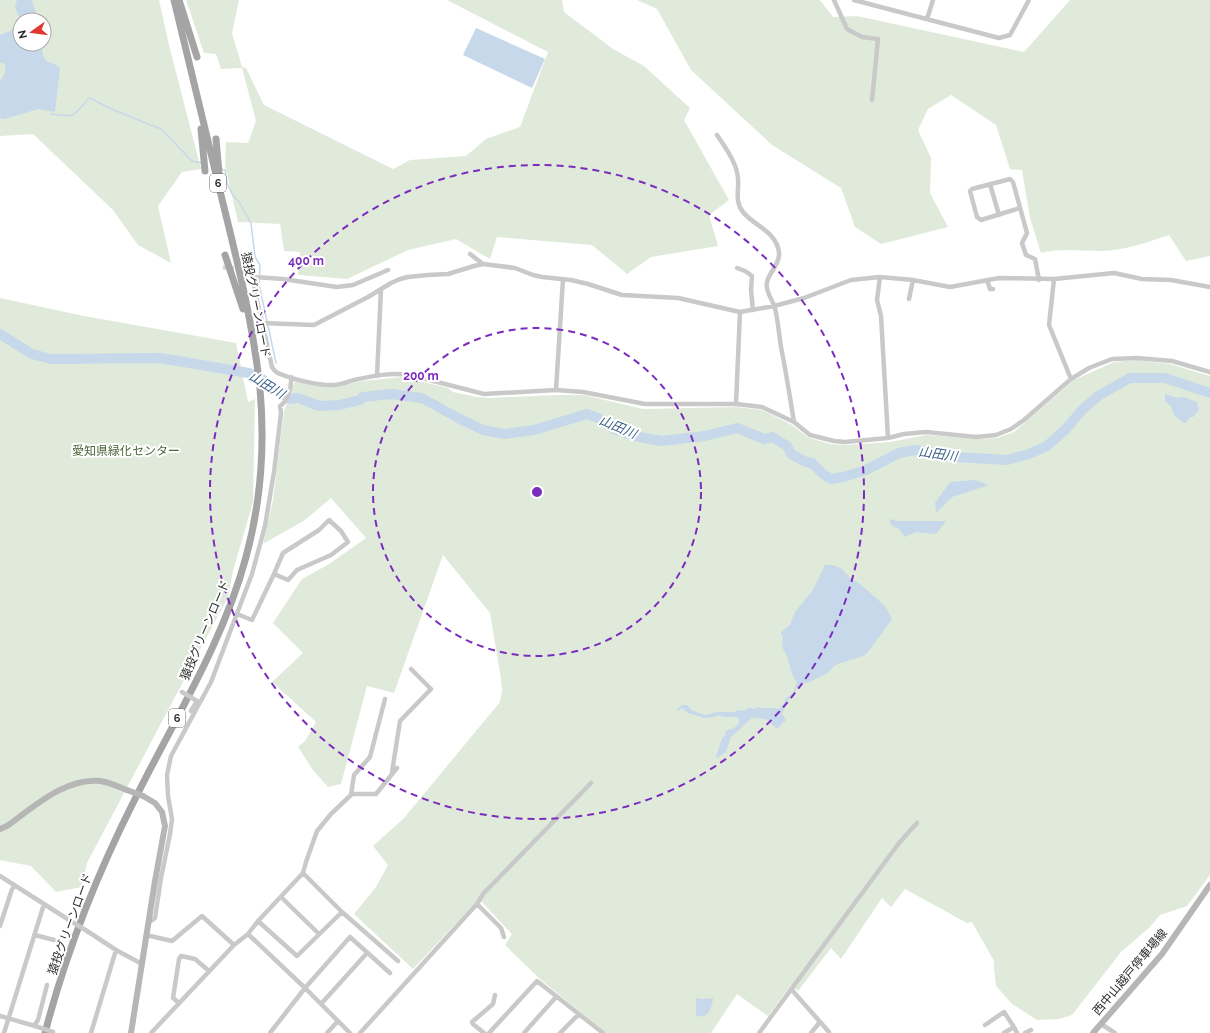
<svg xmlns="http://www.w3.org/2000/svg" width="1210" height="1033" viewBox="0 0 1210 1033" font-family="Raleway,'Noto Sans JP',sans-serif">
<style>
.green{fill:#e0eada;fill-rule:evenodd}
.water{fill:#c6d8e9}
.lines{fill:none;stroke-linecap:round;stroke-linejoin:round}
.stream{stroke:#c6d8e9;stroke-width:1.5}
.river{stroke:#c6d8e9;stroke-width:10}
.street-tunnel{stroke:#d5d5d5;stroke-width:4.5;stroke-dasharray:4.5 2;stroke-linecap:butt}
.street{stroke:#c9c9c9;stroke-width:4.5}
.secondary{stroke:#b6b6b6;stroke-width:6}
.primary{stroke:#a4a4a4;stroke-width:7}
.street-bridge{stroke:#c9c9c9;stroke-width:4.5}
.secondary-bridge{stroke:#b6b6b6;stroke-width:6}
.ring{fill:none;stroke:#7b2cbf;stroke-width:2;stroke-dasharray:7 5}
.labels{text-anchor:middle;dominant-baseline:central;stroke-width:4;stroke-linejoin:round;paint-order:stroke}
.shield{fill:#fff;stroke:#6b6b6b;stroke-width:1}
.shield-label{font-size:11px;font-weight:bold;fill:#2c2c2c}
.street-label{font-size:12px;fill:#2c2c2c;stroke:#fff}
.park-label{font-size:12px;fill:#4a663b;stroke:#fff}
.water-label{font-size:13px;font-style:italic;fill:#3d648b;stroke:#fff}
.centre{fill:#7b2cbf;stroke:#fff;stroke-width:2}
.ring-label{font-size:12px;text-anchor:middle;font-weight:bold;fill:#7b2cbf;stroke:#fff;stroke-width:4;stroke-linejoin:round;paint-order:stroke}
</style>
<rect width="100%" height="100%" fill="#fff"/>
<path class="green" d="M0 0H159L169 45 201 169 182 172 158 206 171 263 138 245 113 210 33 134 0 136ZM20 20H44V44H20Z
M186 0H239L232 33 242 67 246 68 264 105 393 169 410 160 466 156 486 139 520 127 548 52 447 0H562L564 12 613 49 644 66 690 108 684 120 729 200 709 215 718 246 651 257 627 274 592 245 497 237 490 259 456 239 408 250 347 279 298 275 300 252 284 251 280 224 238 222 225 166 226 142 248 143 256 121 242 68 221 69 216 54 204 53Z
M637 0H820L833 17 857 16 1024 52 1070 0H1210V256L1186 261 1169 235C1147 242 1124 251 1100 251 1080 251 1061 248 1041 253L1030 218 1022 170 1010 169 996 125 951 95 928 109 918 130 931 158 930 193 948 227 881 244 855 227 841 188 772 145 691 70 657 9Z
M0 298 84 316 236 343 248 402 255 399 253 502 233 571 228 597 87 863 82 887 56 892 31 866 0 860Z
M1137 360 1170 364 1210 376V875L1187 906 1160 915 1150 927 1121 952 1072 1015 1059 1019 1037 1020 1012 1004 996 986 994 968V961L972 922 967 923 905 889 891 907 882 898 841 959 831 948 798 991 791 985 768 1016 737 994 711 1033H606L541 980 505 945 512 934 479 899 413 969 354 914 376 887 388 865 373 846 404 818 500 702 502 691 501 679 490 613 443 555 394 693 367 686 341 784 328 787 313 770 298 747 305 741 316 722 272 682 303 653 273 623 302 579 329 564 366 538 331 498 305 520 263 544 273 500 284 411 295 381 326 387H335L363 381 402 377 448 388 453 392 477 397 490 398 558 395H584L643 409 737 407 762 410 792 425 809 438 831 444 847 445 890 442 926 435 976 439 997 438 1014 432 1074 380 1114 362Z"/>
<path class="water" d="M17 0H32L38 20H20V44H41L43 55 46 61 56 65 60 68 55 112 38 109 5 119 0 118V80C5 76 6 70 5 64L0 62V35L11 31 18 21 19 17 15 7Z
M476 28 545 59 532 88 463 55Z
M1165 394 1177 398 1184 397 1197 402 1199 410 1193 417H1190L1187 422 1184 423 1174 415 1171 406 1165 401Z
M975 480 989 485 952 497 936 513 935 503 950 482Z
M889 519 898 521H946L936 534 916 532 905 537 899 529 891 525Z
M825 565H833L842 569 850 578 860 584 885 606 890 615 892 619 890 622 868 652 863 656 838 664 834 666 829 672 808 683H801L797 688 793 696 786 702V706L782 713 786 720 778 728H776L766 719 752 718 731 737 726 752 717 758 716 756 722 738 725 736V733L727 730C733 729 740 726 739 719L736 717H725L719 715 714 717 704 718 688 713 682 708 678 711 677 709 682 705H687L691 710 705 715 717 712H734L738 710 744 711 748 708H752L754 710 756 707 765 708H775L779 709 783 705 786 698C793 695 794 690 797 682L793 676 787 656 782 647 783 636 781 634V632L790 625 795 612 813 590Z
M696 998 703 999 713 998C712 1008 708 1021 696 1015Z"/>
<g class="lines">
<path class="stream" d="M51 114C76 117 72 118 88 99L90 98 109 108 161 129 192 161 202 163
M221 169 225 170 227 183 232 194 239 202 251 223 255 257 260 265 259 284 276 363"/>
<path class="river" d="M0 334 32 354 51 359 160 358 249 373 262 379 289 399 298 398 319 406 339 405 360 400 363 397 391 394 422 398 458 418 483 430 504 434 534 430 587 414 598 418 614 429 634 436 661 441 705 436 737 428 764 439 772 437 787 446 791 454 806 462 812 463 823 474 831 479 843 477 866 470 899 453 916 450 956 457 1007 460 1029 454 1047 446 1066 429 1082 410 1098 396 1130 378H1165L1210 393"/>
<path class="street-tunnel" d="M223 267 241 270"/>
<path class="street" d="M834 0 847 29 862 37 878 39 872 100
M854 0 999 38 1010 35 1029 0
M927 19 933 0
M717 135C724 146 734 158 737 172 741 186 733 200 743 212 754 226 776 231 779 252 781 265 764 276 767 288 768 295 773 301 775 308 778 321 779 334 781 347 786 372 790 397 794 422
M990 184 999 215
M1020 208 981 220 977 217 970 191 972 189 1010 179 1013 182 1027 233 1022 243 1026 255 1035 259 1039 280
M470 254 483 264
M737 268 745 271 752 276 751 290 753 310
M243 270 248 272 255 277 283 279 337 287 353 285 388 270
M255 277 254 282 255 291 272 367C274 370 275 372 278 373 291 379 320 386 333 385 340 385 348 382 354 380 373 376 392 372 410 375L484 394 556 390 583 392 645 404H736L762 407 794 422 810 435 834 441 845 442 888 438 904 434 926 432 976 437 996 435 1011 429 1024 420 1071 379 1089 368 1112 359 1137 358 1172 361 1210 372
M880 277 877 300 881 316 888 438
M1054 279 1049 325 1071 379
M987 280 990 289H993
M909 299 913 280
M262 323 314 325 368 297 391 283 400 279 408 277 428 275 448 274 474 266 483 264 515 268 533 275 542 277 571 280 588 284 622 295 678 298 740 312 774 306 804 298 851 280 880 277 913 280 950 287 999 278 1054 279 1114 273 1142 279 1171 280 1210 287
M377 376 381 289
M556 390 563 279
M736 404 740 312
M329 520 341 531 348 542 331 555 297 570 288 580 274 574 283 553 319 530Z
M237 614 252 620 274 574
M194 712 191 711 197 701
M392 772 400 721 431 689 411 669
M351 795 354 775 370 757 385 699
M303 873 342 912 398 961
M0 876 69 920
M281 897 319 934
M477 904 501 928 504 937
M149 920 151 921 155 918 161 878 170 834 172 819 168 796 167 775 171 756 211 682 252 574 265 526 274 472 281 413 280 406C288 401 292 386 291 377
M258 921 297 956 342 912
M0 926 12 889 15 886
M87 931 116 950 142 964
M248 934 305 988 350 1033
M35 935 54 940
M146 935 172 941 202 916 234 945
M791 989 829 1032
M179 1003 173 998 179 959 181 956 195 959 209 971
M321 1004 367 953
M0 1016 35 1026
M1101 1024 1115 1033
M985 1025 1004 1012 1014 1027
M34 1026 38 1020 47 985
M4 1033 44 904
M91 1033 116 950
M151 1033 234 945 248 934 258 921 303 873 306 862 317 831 331 814 352 794H376L397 768
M270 1033 305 988 350 937 390 973
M327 1033 338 1021
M360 1033 477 904 483 894 591 783
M484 1033 473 1024 472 1022 493 1004 495 995
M489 1033 537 981 603 1033
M524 1033 556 997
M560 1033 579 1014
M759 1033 899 843 917 823
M811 1033 820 1022
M1004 1033 1014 1027 1017 1033
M1025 1033 1031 1030"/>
<path class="secondary" d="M0 829 7 826C34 807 64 778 100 781 109 782 119 787 127 790
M131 1033 155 881 165 826 162 812 155 803 143 796
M1093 1033 1162 954 1210 885"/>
<path class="primary" d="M179 0 197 57
M201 129 205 171
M216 139 219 173
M225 255 243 309
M45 1033C66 952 97 874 135 799 174 720 223 643 246 557 261 502 265 445 260 389 253 322 236 256 220 191 204 127 190 64 174 0"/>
<path class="street-bridge" d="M182 692 197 701
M69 920 87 931
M35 1026 53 1032"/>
<path class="secondary-bridge" d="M127 790 143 796"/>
</g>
<g class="ring">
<circle cx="537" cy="492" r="164"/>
<circle cx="537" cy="492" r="327"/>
</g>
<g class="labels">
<g class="shield">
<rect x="210" y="174" width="16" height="18" rx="3"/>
<rect x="169" y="709" width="16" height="18" rx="3"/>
</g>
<g class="shield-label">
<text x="218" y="183">6</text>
<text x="177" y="718">6</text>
</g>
<g class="street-label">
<text transform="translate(256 305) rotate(79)">猿投グリーンロード</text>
<text transform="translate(205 630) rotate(-67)">猿投グリーンロード</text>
<text transform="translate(70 924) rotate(-70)">猿投グリーンロード</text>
<text transform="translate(1130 972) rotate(-50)">西中山越戸停車場線</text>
</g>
<g class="park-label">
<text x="126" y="451">愛知県緑化センター</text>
</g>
<g class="water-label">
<text transform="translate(267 385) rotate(31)">山田川</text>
<text transform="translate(618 427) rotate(23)">山田川</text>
<text transform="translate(938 454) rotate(8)">山田川</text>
</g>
</g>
<circle cx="537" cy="492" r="6" class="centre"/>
<g class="ring-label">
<text x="306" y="265">400 m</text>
<text x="421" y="380">200 m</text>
</g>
<g transform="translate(32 32) rotate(256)"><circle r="19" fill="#ffffff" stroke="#ababab"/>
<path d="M0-3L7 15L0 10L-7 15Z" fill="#e03831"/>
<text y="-6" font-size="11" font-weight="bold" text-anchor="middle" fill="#2c2c2c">N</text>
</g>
</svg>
